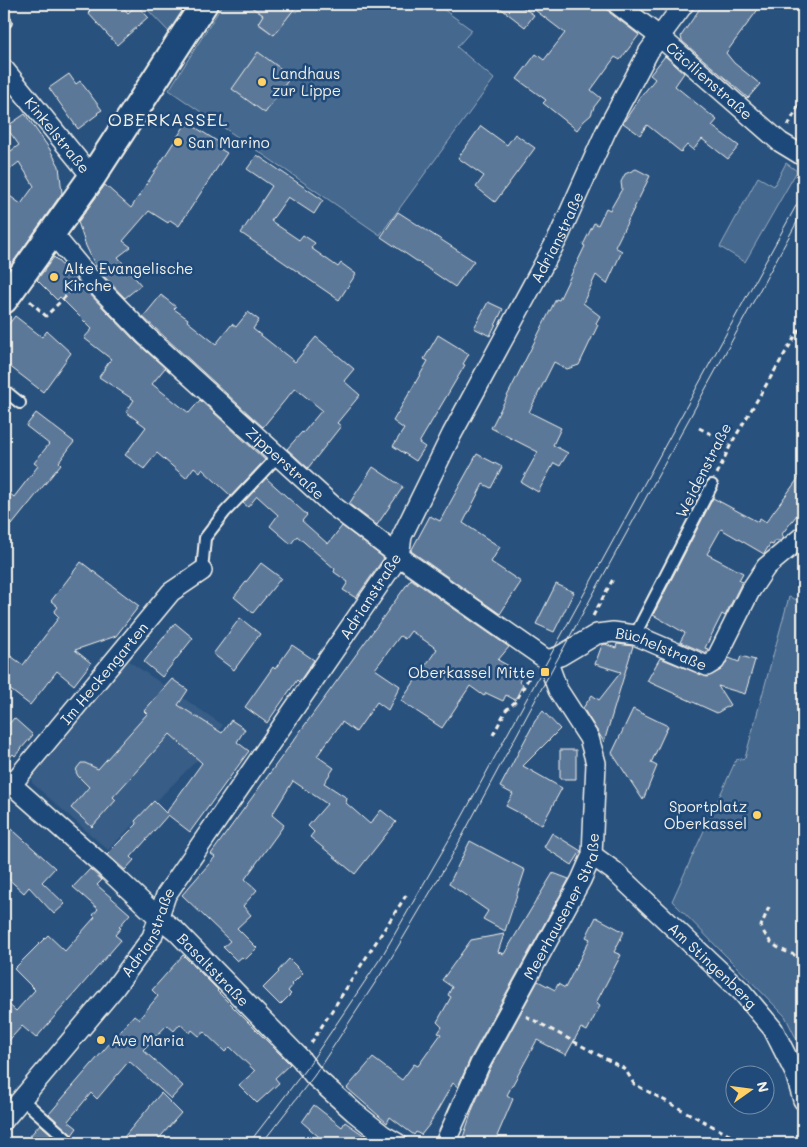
<svg xmlns="http://www.w3.org/2000/svg" width="807" height="1147" viewBox="0 0 807 1147" font-family="Mali,sans-serif">
<style>
.built{fill:#375d86}
.green{fill:#45688e;stroke:#9cacbb}
.building{fill:#5b7899;stroke:#f4f1e8}
.lines{fill:none;stroke-linecap:round;stroke-linejoin:round}
.lane-casing{stroke:#f4f1e8;stroke-width:14}
.street-casing{stroke:#f4f1e8;stroke-width:22}
.secondary-casing{stroke:#f4f1e8;stroke-width:30}
.path{stroke:#f4f1e8;stroke-width:3;stroke-dasharray:5 4;stroke-linecap:butt}
.lane{stroke:#1f4a7a;stroke-width:10}
.street{stroke:#1f4a7a;stroke-width:19}
.secondary{stroke:#1f4a7a;stroke-width:26}
.tram{stroke:#f4f1e8;stroke-width:1}
.poi-dot{fill:#ffd166;stroke:#1f4a7a;stroke-width:2}
.labels{text-anchor:middle;dominant-baseline:central;stroke-width:5;stroke-linejoin:round;paint-order:stroke}
.poi-label{font-size:15px;fill:#f4f1e8;stroke:#1f4a7a;text-anchor:start}
.street-label{font-size:15px;fill:#f4f1e8;stroke:#1f4a7a}
.quarter-label{font-size:18px;letter-spacing:1px;fill:#f4f1e8;stroke:#1f4a7a}
</style>
<rect width="100%" height="100%" fill="#28517e"/>
<filter id="ink" filterUnits="userSpaceOnUse"><feTurbulence type="fractalNoise" baseFrequency=".02" numOctaves="2"/><feDisplacementMap in="SourceGraphic" scale="10" xChannelSelector="R" yChannelSelector="G"/><feConvolveMatrix kernelMatrix="1 2 1 2 8 2 1 2 1" color-interpolation-filters="sRGB"/></filter>
<g filter="url(#ink)">
<path class="built" d="M127 660 223 725 205 752 108 850 32 783 31 774Z"/>
<path class="green" d="M142 4H191L171 34Z
M223 4H247L263 15 258 24 274 35 293 10 296 12 299 10V5L297 4H436L472 30 457 47 494 79 380 235 169 90Z
M786 163 797 171 745 262 720 247 758 177 774 186Z
M789 597 803 602V1052L785 1016 672 901 736 760 745 758Z"/>
<path class="building" d="M83 4H120L128 13 137 5 148 17 117 45 88 13 90 11Z
M247 4H298L274 35 258 23 263 15Z
M495 4H518L534 15 525 27Z
M527 4H606L610 13 639 35 620 60 615 57 591 90 601 98 594 107 591 115 584 121 577 130 543 103 546 100 517 79 536 54 544 60 565 33Z
M703 4H762L726 53 734 63 760 84 748 98 682 41 681 36Z
M258 52 291 76 265 113 232 89Z
M665 56 684 73 675 86 717 120 712 126 739 146 728 159 702 139 693 150 687 145 681 152 647 125 640 135 623 123 639 99 655 79 650 75Z
M69 74 76 84 80 81 102 110 97 113 98 114 78 129 49 88Z
M25 114 49 148 59 166 62 193 4 275V192L21 204 34 186 19 162 4 174V156L19 145 6 127Z
M187 122 220 143 217 147 227 153 179 226 170 220 168 223 149 211 123 241 131 247 118 257 141 285 125 298 97 269 86 246 78 222 105 185 131 208Z
M481 126 507 145 515 134 535 148 495 202 476 187 484 176 458 158Z
M257 155 323 200 314 214 288 197 271 221 299 240 303 235 315 243 311 248 338 267 341 263 356 274 339 300 241 233 272 186 247 169Z
M636 169 650 176 615 247 622 251 607 284 596 275 583 303 600 316 596 323 598 325 579 365 567 369 554 362 529 412 561 428 553 445 568 453 560 466 554 463 538 492 521 482 538 452 491 428 556 299 559 300 585 246 583 245 594 223 598 225 606 208 610 210 622 189 621 182 625 174Z
M398 212 474 261 455 287 381 237Z
M54 257 137 343 165 368 152 384 189 413 200 400 265 460 231 496 202 469 200 472 194 467 186 478 157 453 144 469 125 455 146 427 126 412 134 400 99 377 111 359 84 338 92 329 60 297 57 300 37 280Z
M161 295 176 307 174 309 188 319 187 321 216 344 232 324 236 327 248 312 259 320 253 329 295 362 316 337 354 369 344 381 360 395 337 423 341 426 308 468 287 449 302 432 303 433 322 410 295 388 263 427 143 317Z
M488 302 503 309 490 336 474 328Z
M15 316 42 337 47 331 71 353 43 392 4 362V330Z
M438 335 469 354 463 364 465 365 419 443 425 447 416 461 393 446 404 429 393 421 428 361 424 359Z
M36 413 74 442 59 462 61 464 12 525 4 518V489L14 497 38 466 34 463 49 444 26 426Z
M477 454 502 467 491 488 483 484 463 523 500 547 491 562 521 582 500 614 411 551 430 516 440 521Z
M373 467 403 487 377 525 349 504Z
M803 472V507L782 534 784 538 780 541H775L773 545 770 544 764 554 721 529 707 554 743 573 739 580 742 582 725 616 722 614 705 648 708 649 706 653 680 642 685 633 653 615 713 498 758 522 760 518 766 522Z
M266 478 307 515 302 521 328 544 342 526 384 558 356 598 343 590 348 582 334 572 335 569 297 536 291 544 270 526 278 515 257 496 248 507 243 503Z
M81 562 139 606 116 636 75 650 91 663 74 685 57 671 30 705 4 685V651L23 665 59 617 54 612 58 607 51 601Z
M261 563 281 578 253 613 234 597Z
M411 579 509 647 498 660 523 674 519 682 523 684 515 700 506 695 503 701 486 693 484 696 470 686 442 728 401 701 437 649 411 631 405 639 400 636 375 669 400 686 388 710 377 702 356 732 342 722 317 756 334 768 324 783 347 798 346 803 370 824 381 810 396 822 355 874 310 837 314 832 308 826 327 804 293 781 272 815 284 825 245 879 257 890 243 906 251 915 237 928 257 948 245 960 242 957 237 961 223 947 230 941 182 895 215 857 211 854Z
M556 584 574 592 554 632 536 624Z
M240 618 260 634 234 670 213 654Z
M175 623 193 638 162 677 144 662Z
M605 644 616 648 617 644 633 646 604 742 583 708 592 695 599 700 621 672 595 664 602 645Z
M292 645 314 660 299 682 297 680 267 723 245 707 273 667 275 669Z
M741 656 755 660 745 694 718 686 730 705 717 713 647 681 660 658 707 677 721 670 729 658 739 662Z
M172 679 188 690 178 705 222 733 231 720 245 729 237 742 249 751 190 832 168 815 131 857 134 860 125 870 107 854 137 824 135 821 154 801 166 813 202 763 170 734 113 797 116 800 92 827 71 808 89 787 78 776 76 772 77 768 81 763H85L98 769 147 714 144 711Z
M633 709 668 726 651 763 657 766 643 800 612 753Z
M543 711 560 729 523 766 562 788 542 825 506 806 513 794 500 787 535 721Z
M14 718 33 735 15 756 13 754 4 764V742L10 735 4 730Z
M560 750H576V779H560Z
M4 822 55 868 42 882 65 904 54 914 29 887 24 893 4 875Z
M552 833 581 851 572 865 544 847Z
M470 841 525 870 505 931 483 919 488 911 449 884Z
M90 869 102 880 97 885 130 914 119 927 121 928 115 935 121 940 36 1038 22 1026 4 1046V1000L16 1011 35 990 14 969 48 935 65 951 95 917 93 915 98 909 73 887Z
M553 873 569 879 470 1059 458 1087 453 1083 429 1125 421 1135 416 1132 414 1135 390 1117 387 1123 347 1088 373 1058 402 1080 414 1064 418 1066 441 1034 438 1033 442 1027 437 1022 451 997 448 995 452 987 442 980 471 940 504 934 498 952 504 954Z
M596 917 624 932 614 952 621 955 596 1003 600 1006 587 1031 581 1028 566 1055 537 1040 507 1095 513 1099 494 1143H461L473 1108 490 1069 538 981 555 990 558 984 565 988 590 939 586 937Z
M183 955 218 990 217 991 290 1064 275 1078 279 1083 257 1103 239 1085 255 1071 230 1047 225 1052 204 1032 199 1036 192 1030 190 1033 180 1024 174 1031 167 1025 143 1050 183 1086 171 1099 129 1061 97 1099 91 1093 68 1121 77 1128 72 1135 49 1114 134 1015 139 1019 158 996 152 990Z
M289 959 303 973 292 984 293 985 288 991 291 994 280 1005 263 988 279 972 278 971Z
M161 1093 181 1113 155 1143H119Z
M314 1105 342 1127 345 1122 375 1143H347L337 1137 332 1143H326L302 1122Z
M40 1124 61 1143H24Z"/>
<g class="lines">
<defs>
<path id="lane" d="M4 20 6 22
M4 390 20 403
M202 571 205 538 225 512 278 456
M635 635 712 485
M22 1099 68 1140"/>
<g id="street">
<path id="s1" d="M617 4 660 37 780 142 803 156"/>
<path id="s2" d="M4 69 92 177"/>
<path id="s3" d="M52 233 87 275 145 335 332 505 411 565 547 660"/>
<path id="s4" d="M547 660 560 656 597 634 613 632 635 635 707 666 715 661 750 591 766 567 803 536"/>
<path id="s5" d="M4 778 106 868 158 917 176 931 300 1058 314 1076 354 1112 383 1135 397 1143"/>
<path id="s6" d="M12 784 171 592 202 571"/>
<path id="s7" d="M592 855 614 871 742 992 773 1029 795 1073 803 1100"/>
<path id="s8" d="M4 1120 114 989 152 937 166 895 399 556 402 536 452 434 559 236 606 131 649 51 684 4"/>
<path id="s9" d="M445 1143 480 1064 581 880 592 855 596 763 589 738 558 690 547 660"/>
</g>
<path id="secondary" d="M4 300 92 177 204 4"/>
</defs>
<use href="#lane" class="lane-casing"/>
<use href="#street" class="street-casing"/>
<use href="#secondary" class="secondary-casing"/>
<path class="path" d="M788 126 803 97
M30 301 46 316 74 288
M699 428 731 444
M717 474 731 444 803 323
M593 616 613 579
M493 735 506 710 516 701 532 672
M769 907 761 926C769 947 783 951 803 958
M526 1016 625 1069 634 1084 744 1143
M311 1043 407 894"/>
<use href="#lane" class="lane"/>
<use href="#street" class="street"/>
<use href="#secondary" class="secondary"/>
<path class="tram" d="M249 1143 308 1066 382 956 461 819 803 193
M262 1143 314 1076 390 960 450 859 551 671 803 211"/>
</g>
</g>
<g class="poi-dot">
<circle cx="262" cy="82" r="5"/>
<circle cx="178" cy="142" r="5"/>
<circle cx="54" cy="277" r="5"/>
<rect x="540" y="667" width="10" height="10" rx="2.5"/>
<circle cx="757" cy="815" r="5"/>
<circle cx="101" cy="1040" r="5"/>
</g>
<g class="labels">
<g class="poi-label">
<text x="272" y="73">Landhaus<tspan x="272" dy="17">zur Lippe</tspan></text>
<text x="188" y="142">San Marino</text>
<text x="64" y="268">Alte Evangelische<tspan x="64" dy="17">Kirche</tspan></text>
<text x="535" y="672" text-anchor="end">Oberkassel Mitte</text>
<text x="747" y="806" text-anchor="end">Sportplatz<tspan x="747" dy="17">Oberkassel</tspan></text>
<text x="111" y="1040">Ave Maria</text>
</g>
<g class="street-label">
<text stroke="none"><textPath href="#s1" startOffset="120">Cäcilienstraße</textPath></text>
<text stroke="none"><textPath href="#s2" startOffset="85">Kinkelstraße</textPath></text>
<text stroke="none"><textPath href="#s8" startOffset="1048">Adrianstraße</textPath></text>
<text stroke="none"><textPath href="#s3" startOffset="328">Zipperstraße</textPath></text>
<text transform="translate(703 470) rotate(-63)">Weidenstraße</text>
<text transform="translate(370 596) rotate(-57)">Adrianstraße</text>
<text stroke="none"><textPath href="#s4" startOffset="124">Büchelstraße</textPath></text>
<text stroke="none"><textPath href="#s6" startOffset="144">Im Heckengarten</textPath></text>
<text stroke="none"><textPath href="#s9" startOffset="265">Meerhausener Straße</textPath></text>
<text stroke="none"><textPath href="#s8" startOffset="238">Adrianstraße</textPath></text>
<text stroke="none"><textPath href="#s7" startOffset="164">Am Stingenberg</textPath></text>
<text stroke="none"><textPath href="#s5" startOffset="284">Basaltstraße</textPath></text>
</g>
<g class="quarter-label">
<text x="168" y="119">OBERKASSEL</text>
</g>
</g>
<rect width="807" height="1147" fill="none" stroke="#1f4a7a" stroke-width="20"/>
<rect x="10" y="10" width="787" height="1127" fill="none" stroke="#f4f1e8" stroke-width="2" filter="url(#ink)"/>
<g transform="translate(750 1090) rotate(76)"><circle r="24" fill="#1f4a7a" stroke="#748da6"/>
<path d="M0-4L9 19L0 12L-9 19Z" fill="#ffd166"/>
<text y="-8" font-size="14" font-weight="bold" text-anchor="middle" fill="#f4f1e8">N</text>
</g>
</svg>
